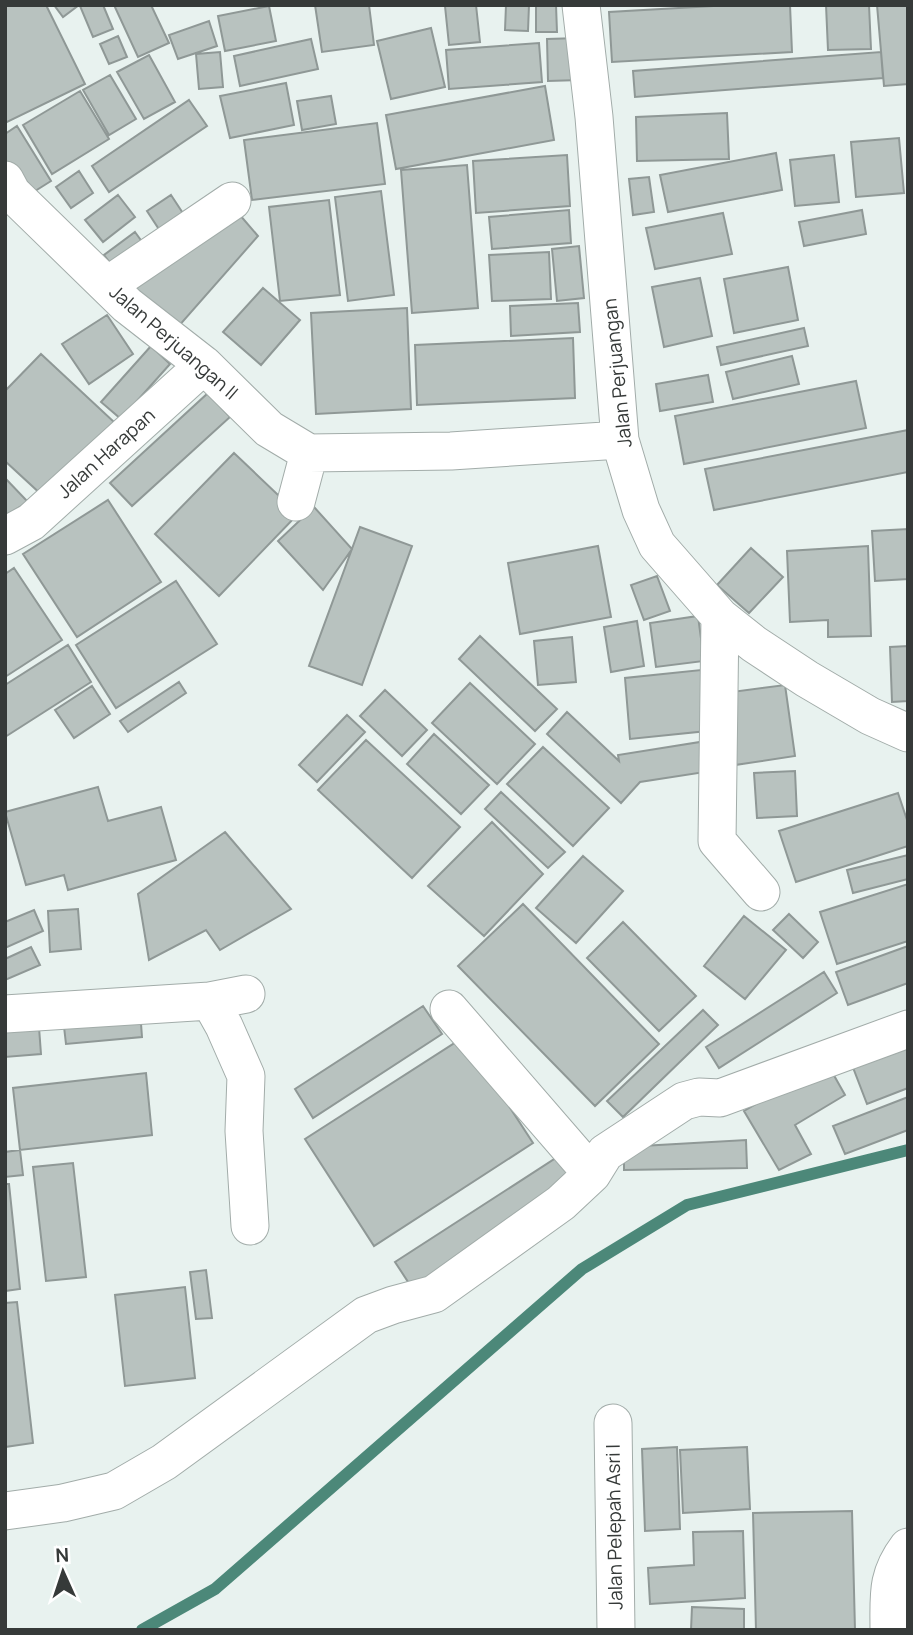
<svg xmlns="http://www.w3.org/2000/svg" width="913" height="1635" viewBox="0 0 913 1635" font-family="Manrope,sans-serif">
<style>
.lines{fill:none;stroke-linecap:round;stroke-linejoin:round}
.stream{stroke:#4c8879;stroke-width:12}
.building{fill:#b8c2bf;stroke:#8f9896;stroke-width:2}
.minor-casing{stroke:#a2aca9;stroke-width:39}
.minor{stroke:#fff;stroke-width:37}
.labels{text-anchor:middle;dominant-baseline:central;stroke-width:6;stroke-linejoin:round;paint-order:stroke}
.street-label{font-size:19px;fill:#363a39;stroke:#fff}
</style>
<rect width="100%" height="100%" fill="#e8f2ef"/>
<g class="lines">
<path class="stream" d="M142 1630 215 1589 582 1269 687 1205 908 1150"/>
</g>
<path class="building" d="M5 5H46L85 84 5 123Z
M54 5H79L63 17Z
M103 5 113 29 93 37 80 6Z
M114 5H151L169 43 138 57Z
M315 5H369L374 45 322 52Z
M476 5 480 42 449 45 445 6Z
M506 5H529L528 31 505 30Z
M536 5H556L557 32H536Z
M731 5H790L792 52 612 62 609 12Z
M826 5H869L871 49 828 50Z
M877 5H908V84L884 86Z
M269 6 276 41 225 51 218 16Z
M209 21 217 46 178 59 169 35Z
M431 28 445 87 391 99 377 41Z
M118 36 127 57 109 64 100 44Z
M579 38 580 80 548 81 547 39Z
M311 39 318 69 240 86 234 56Z
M539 43 542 82 449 89 446 50Z
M220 52 223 87 199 89 196 54Z
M881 52 883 78 635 97 633 71Z
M149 55 175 102 144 119 117 72Z
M110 75 136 119 109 135 83 90Z
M286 83 294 125 230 138 220 96Z
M545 86 554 140 396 169 386 115Z
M80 91 109 139 52 174 23 125Z
M331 96 336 124 302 130 297 101Z
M189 100 207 126 109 192 92 166Z
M727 113 729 159 637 161 636 117Z
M377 123 385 184 252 200 244 140Z
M17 126 51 181 24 198 5 169V134Z
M899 138 904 193 856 197 851 142Z
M776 153 782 190 668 212 660 175Z
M567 155 570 206 476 213 473 161Z
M834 155 839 202 795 206 790 160Z
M467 165 478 308 412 313 401 170Z
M79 171 93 193 71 208 56 187Z
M649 177 654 212 633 215 629 179Z
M381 191 394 295 348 301 335 197Z
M118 195 135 217 103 242 85 220Z
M171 195 192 227 168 243 147 211Z
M329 200 340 295 280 301 269 207Z
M233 207 258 236 178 327 124 285Z
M569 210 571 243 492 249 489 217Z
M862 210 866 234 804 246 799 222Z
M723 213 732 254 655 269 646 228Z
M135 232 148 250 117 272 104 255Z
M579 246 584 298 557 301 552 249Z
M549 252 551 299 492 301 489 255Z
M788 267 798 320 734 333 724 279Z
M700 278 712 336 664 347 652 287Z
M263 288 300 320 261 365 223 332Z
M578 303 580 332 511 336 510 306Z
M407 308 411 409 316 414 311 313Z
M107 315 133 354 89 384 62 344Z
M804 328 808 346 721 365 717 347Z
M573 338 575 398 417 405 415 345Z
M151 346 170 364 121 419 101 402Z
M41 354 114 422 43 496 5 461V391Z
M792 356 799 384 733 399 726 372Z
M708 375 713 402 660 411 656 384Z
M856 381 866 428 684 464 675 416Z
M208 393 230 417 132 506 110 483Z
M908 430V472L714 510 705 469Z
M234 453 298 514 219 596 155 534Z
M5 478 28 502 5 516Z
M108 500 161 582 77 637 23 554Z
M314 507 352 549 323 590 278 541Z
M360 527 412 546 362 685 309 666Z
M908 529V579L875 581 872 531Z
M598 546 611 617 520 634 508 563Z
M868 546 871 636 828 637V620L790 622 787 551Z
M751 548 783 577 749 613 717 585Z
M14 568 62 640 5 677V574Z
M657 576 670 611 644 620 631 585Z
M176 581 217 644 116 708 76 645Z
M698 616 704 661 656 667 650 623Z
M637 621 644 666 611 672 604 627Z
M480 636 557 709 535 731 459 659Z
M572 637 576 682 538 685 534 641Z
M68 645 91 682 5 737V685Z
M908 646V701L892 702 890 647Z
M701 670 707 731 630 739 625 678Z
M179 682 186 693 128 732 120 721Z
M470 683 535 744 497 784 432 723Z
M785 685 795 756 735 765 724 693Z
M92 686 110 714 74 738 55 710Z
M385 690 427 730 402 756 360 716Z
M567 712 619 761 618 755 700 742 705 772 640 782 621 803 547 734Z
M347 715 365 732 317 782 299 765Z
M434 734 489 785 461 814 407 764Z
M366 740 460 827 412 878 318 790Z
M543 747 609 808 573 846 507 784Z
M795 771 797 816 757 818 754 773Z
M98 787 108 821 161 807 176 860 68 890 64 875 26 885 5 812Z
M501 792 565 852 548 868 485 809Z
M898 793 908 823V846L796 882 779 831Z
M492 822 543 874 484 936 428 886Z
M225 832 291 909 220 950 206 930 149 960 138 894Z
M908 855V879L853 893 847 870Z
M583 856 623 891 576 943 536 908Z
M908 884V941L837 964 820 912Z
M523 904 659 1044 595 1106 458 966Z
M78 909 81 949 50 952 48 911Z
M34 910 43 931 5 948V922Z
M789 914 818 942 803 958 773 930Z
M744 916 786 950 745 999 704 966Z
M623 922 696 996 659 1031 587 958Z
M908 946V983L848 1005 836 972Z
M31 947 40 965 5 980V959Z
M824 972 837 993 719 1068 706 1047Z
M423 1006 442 1034 313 1118 295 1089Z
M140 1010 142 1037 66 1044 63 1018Z
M703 1010 718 1025 623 1117 607 1101Z
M38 1014 41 1054 5 1057V1016Z
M908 1034V1088L867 1104 849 1057Z
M464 1037 533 1143 374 1246 305 1139Z
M827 1063 845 1095 795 1125 811 1154 779 1170 744 1111Z
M146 1073 152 1135 20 1150 13 1088Z
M908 1097V1130L845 1154 833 1126Z
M746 1140 747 1168 624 1170V1147Z
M20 1150 23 1175 5 1177V1152Z
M559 1156 577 1186 416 1294 395 1262Z
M73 1163 86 1277 46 1281 33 1167Z
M5 1184H9L20 1289 5 1291Z
M206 1270 212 1318 196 1319 190 1272Z
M185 1287 195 1378 125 1386 115 1295Z
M17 1302 33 1443 5 1447V1303Z
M677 1447 680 1529 645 1531 642 1449Z
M747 1447 750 1509 683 1513 680 1450Z
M852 1511 855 1630H756L753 1513Z
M743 1531 745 1598 650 1604 648 1568 694 1565 693 1532Z
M692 1607 744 1609V1630H691Z"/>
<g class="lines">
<defs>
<path id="minor" d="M581 5 594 117 620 440 641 510 657 545 720 617 754 644 807 679 870 716 908 733
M5 180 12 193 127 305 204 365 269 429 309 453 451 451 620 440
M108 285 232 201
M296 502 309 453
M5 536 31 522 204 365
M720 617 717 841 761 892
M210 1001 224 1026 246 1076 244 1131 250 1226
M449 1009 592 1174
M5 1014 210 1001 246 994
M613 1423 616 1630
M5 1511 63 1503 114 1491 164 1462 366 1315 393 1305 434 1294 561 1203 592 1174 605 1153 684 1101 699 1097 720 1098 908 1029
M889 1630C889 1595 886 1576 908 1547"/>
</defs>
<use href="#minor" class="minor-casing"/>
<use href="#minor" class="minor"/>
</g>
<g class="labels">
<g class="street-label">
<text transform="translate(174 342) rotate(41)">Jalan Perjuangan II</text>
<text transform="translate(617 373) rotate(-96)">Jalan Perjuangan</text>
<text transform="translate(106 453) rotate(-42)">Jalan Harapan</text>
<text transform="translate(614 1527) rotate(-91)">Jalan Pelepah Asri I</text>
</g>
</g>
<rect width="913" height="1635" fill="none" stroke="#363a39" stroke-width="14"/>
<g transform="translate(63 1572) rotate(357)" stroke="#ffffff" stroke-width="5" paint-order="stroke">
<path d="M0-5L12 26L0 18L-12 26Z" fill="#363a39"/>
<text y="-10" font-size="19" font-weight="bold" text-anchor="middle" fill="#363a39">N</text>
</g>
</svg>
